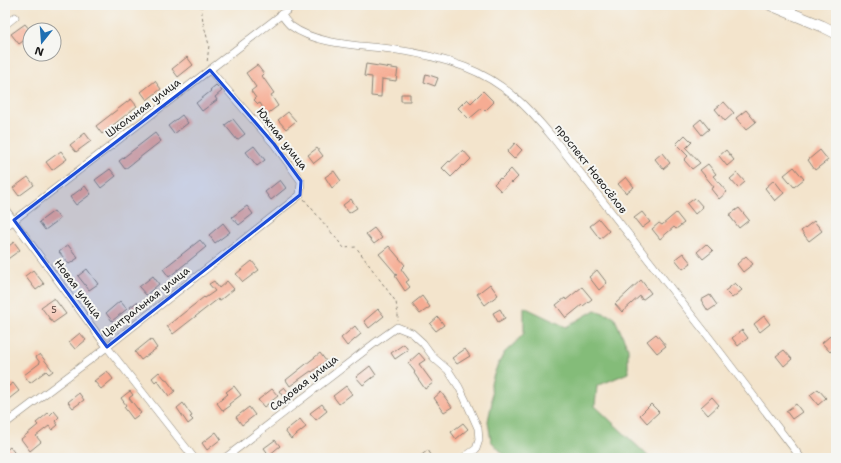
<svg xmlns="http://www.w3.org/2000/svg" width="841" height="463" viewBox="0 0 841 463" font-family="'Shantell Sans',sans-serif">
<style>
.forest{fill:#84bc79;stroke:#506c4a}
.building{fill:#f6ac93}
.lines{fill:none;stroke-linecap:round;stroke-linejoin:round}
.minor-casing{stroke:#888074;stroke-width:8}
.trunk-casing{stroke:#888074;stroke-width:12}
.path{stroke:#888074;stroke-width:1;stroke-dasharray:3 3;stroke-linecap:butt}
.minor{stroke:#fff;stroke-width:7}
.trunk{stroke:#fff;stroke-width:11}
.marked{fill:#1d4ed8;fill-opacity:0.2;stroke:#1d4ed8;stroke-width:3;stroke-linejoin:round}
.labels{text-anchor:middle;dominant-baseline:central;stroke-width:4;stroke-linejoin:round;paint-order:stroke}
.number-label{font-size:9px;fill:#52403a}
.street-label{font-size:11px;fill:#1c1c1c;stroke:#f6f6f2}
</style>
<rect width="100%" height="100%" fill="#f6f6f2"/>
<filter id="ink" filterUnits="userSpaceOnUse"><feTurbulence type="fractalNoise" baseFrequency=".025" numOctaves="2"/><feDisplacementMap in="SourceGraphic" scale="8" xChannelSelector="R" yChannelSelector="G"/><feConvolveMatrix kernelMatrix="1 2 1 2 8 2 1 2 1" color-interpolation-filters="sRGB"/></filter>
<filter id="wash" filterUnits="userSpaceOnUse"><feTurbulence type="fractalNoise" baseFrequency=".012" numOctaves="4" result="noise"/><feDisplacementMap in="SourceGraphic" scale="16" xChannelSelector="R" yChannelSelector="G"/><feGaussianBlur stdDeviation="0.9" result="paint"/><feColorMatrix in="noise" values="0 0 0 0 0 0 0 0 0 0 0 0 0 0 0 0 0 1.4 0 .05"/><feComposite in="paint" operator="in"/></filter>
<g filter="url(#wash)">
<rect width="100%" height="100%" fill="#f3e4cc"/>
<path class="forest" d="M524 307 566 327 595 310 614 317 628 348V373L597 386 595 406 650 458H507L491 441 488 421 492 402 491 383 496 369 504 353 516 342 524 333Z"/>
<g id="blocks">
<path class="building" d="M25 24 30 30V36L19 44 11 34Z
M187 57 193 65 178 77 172 69Z
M366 64 398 69 396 81 382 79 381 97 371 96 372 77 364 76Z
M257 65 264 74 262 76 274 93 271 95 278 106 267 114 260 103 258 104 254 100 256 98 251 91 256 87 246 73Z
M426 74 438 78 435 86 424 82Z
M155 81 161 89 147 100 141 92Z
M216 85 222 91 215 97 217 100 202 111 196 103 211 91 210 90Z
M483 91 494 102 485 111 482 108 469 119 458 108 467 99 471 103Z
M401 94H410V101H401Z
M131 99 137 106 102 134 96 126Z
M724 102 734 113 725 121 715 109Z
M746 110 756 122 746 130 736 118Z
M288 112 296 121 286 129 278 120Z
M182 115 188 123 174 134 168 126Z
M233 119 245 134 237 140 225 125Z
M701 119 709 129 702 135 694 125Z
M85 133 91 141 76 152 70 145Z
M155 133 161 141 125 169 119 161Z
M685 135 692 142 686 148 700 163 692 169 684 160 688 156 676 144Z
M515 143 522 150 514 159 507 152Z
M254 146 265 160 257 166 246 152Z
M317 148 323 156 314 163 308 155Z
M463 150 471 159 464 166 463 165 451 177 442 168 449 161 450 162Z
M726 150 734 160 727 166 719 156Z
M820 150 828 160 815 170 808 160Z
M61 151 67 159 52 170 46 162Z
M662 153 670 163 663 169 655 159Z
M708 164 716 174 713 176 727 192 719 199 711 189 714 187 700 170Z
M794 167 804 179 794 187 784 175Z
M110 169 116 176 101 188 95 180Z
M511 169 518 177 512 183 511 182 501 191 494 184 500 178 501 179Z
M334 171 341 181 332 188 325 177Z
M737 173 745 182 738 188 730 179Z
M28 177 34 185 19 196 13 188Z
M626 177 634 187 626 193 618 184Z
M280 180 286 188 271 200 265 192Z
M774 180 784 193 775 201 765 188Z
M85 186 91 194 76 205 70 197Z
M695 198 703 207 695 214 687 204Z
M351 199 357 208 349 213 343 205Z
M247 206 253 214 239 225 232 217Z
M739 208 749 220 739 228 729 215Z
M54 211 60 219 45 230 39 222Z
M642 212 650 222 642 228 634 218Z
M676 213 684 223 676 229 674 227 660 239 652 229 659 223 662 225Z
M599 219 609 231 600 239 590 226Z
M814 221 822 231 809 241 801 231Z
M223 223 230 232 215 243 209 235Z
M374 228 382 238 374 244 366 234Z
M200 240 206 247 169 277 163 269Z
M14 242 20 250 5 261V249Z
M706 244 713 251 703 259 697 252Z
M68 245 78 258 69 264 59 252Z
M389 246 405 265 401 269 409 280 406 282 410 287 405 291 395 276 397 275 379 254Z
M683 253 691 263 683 269 675 259Z
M746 256 753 264 743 272 737 264Z
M252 261 259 270 243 282 236 274Z
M87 269 98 284 89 290 78 276Z
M33 270 44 284 36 290 25 276Z
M597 270 607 283 599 290 589 277Z
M153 276 159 284 146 295 139 287Z
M641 280 651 293 642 300 640 296 622 312 615 304Z
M214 281 219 288 227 281 234 289 219 301 218 299 173 334 167 326 204 297 205 298 215 291 209 284Z
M735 283 742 290 732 298 725 291Z
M490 284 498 295 485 305 477 294Z
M582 287 592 299 583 306 582 305 566 318 556 305 565 298 566 300Z
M710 295 717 305 708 311 701 300Z
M422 296 430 307 420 314 412 304Z
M54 298 66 314 53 323 41 307Z
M120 301 127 309 112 321 106 313Z
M137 302 141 307 134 313 130 307Z
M378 309 384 316 369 328 364 321Z
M500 309 505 318 498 322 493 313Z
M764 316 770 324 760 332 754 324Z
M438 317 444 325 436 331 430 324Z
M355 326 361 334 347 346 341 338Z
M742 330 748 338 738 346 732 338Z
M80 333 86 340 75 349 69 342Z
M656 334 666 346 657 353 647 341Z
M830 336 836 344V347L830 352 822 343Z
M151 339 157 348 141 360 135 352Z
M404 344 408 350 395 359 391 353Z
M465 349 470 356 457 364 452 358Z
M784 350 792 359 784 366 776 356Z
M320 353 326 361 312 372 311 371 290 386 286 380Z
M419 353 425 360 419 364 433 383 425 389 414 373 415 372 408 363Z
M40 354 53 371 49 374 46 371 30 383 24 375 40 363 36 357Z
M370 366 376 375 363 385 356 377Z
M107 371 113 379 101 389 94 381Z
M159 372 165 379H166L175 391 169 396 157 380 155 382 152 378Z
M13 383 19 391 5 402V389Z
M234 386 241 395 229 404 230 406 223 411 217 403 228 394 226 392Z
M346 386 352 394 339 404 333 396Z
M284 387 290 394 284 398 279 391Z
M272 389 278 396 264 407 258 400Z
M818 389 826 398 818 405 810 395Z
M130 391 133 395 129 398 141 413 133 419 124 407 126 405 121 398Z
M441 392 452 407 444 412 434 398Z
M79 393 84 400 73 408 68 402Z
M712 397 719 405 708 415 701 407Z
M183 403 192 416 190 417 193 420 188 424 177 408Z
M322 404 327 411 316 420 310 413Z
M651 404 659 412 647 423 640 415Z
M796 404 802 412 792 419 786 411Z
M249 407 255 415 242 425 236 417Z
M54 411 59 417 55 421 58 425 52 430 49 426 36 436 41 442 30 451 21 439 38 425 36 423 48 413 50 415Z
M300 419 306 427 291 439 285 431Z
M463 423 468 429 456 439 451 432Z
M216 432 221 439 207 450 202 443Z
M275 440 280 446 269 455 264 448Z
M10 447 17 456 14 458H5V451Z
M428 450 433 458H418Z"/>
</g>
</g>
<g filter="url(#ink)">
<use href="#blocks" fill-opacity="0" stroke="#888074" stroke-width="1"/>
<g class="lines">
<defs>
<path id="minor" d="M281 14C284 18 287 23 291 26 318 46 364 45 397 50 420 53 443 59 465 67 504 82 528 107 554 139L708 336 801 458
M5 25 15 17
M5 209 107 347 194 458
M5 227 294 5
M5 424 107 347 300 195 301 181 274 144 210 70
M225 458 376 342 397 327 412 333 423 343 434 358 448 370 459 387 465 399 478 428 479 440 476 449 463 458"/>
<path id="trunk" d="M771 5 822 26 836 33"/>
</defs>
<use href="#minor" class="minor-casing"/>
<use href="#trunk" class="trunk-casing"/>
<path class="path" d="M201 5 203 22 209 45 207 63
M304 199 344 248 356 247 396 302 398 315V321"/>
<use href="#minor" class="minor"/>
<use href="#trunk" class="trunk"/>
</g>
</g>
<path class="marked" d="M210 70 274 144 301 181 300 195 107 347 14 220Z"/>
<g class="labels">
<g class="number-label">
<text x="54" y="310">5</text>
</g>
<g class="street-label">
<text transform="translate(143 108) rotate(-37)">Школьная улица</text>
<text transform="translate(282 139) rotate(52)">Южная улица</text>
<text transform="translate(591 169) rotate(52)">проспект Новосёлов</text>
<text transform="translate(78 289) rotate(53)">Новая улица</text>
<text transform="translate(146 302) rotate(-38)">Центральная улица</text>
<text transform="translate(304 383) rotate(-38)">Садовая улица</text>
</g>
</g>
<rect width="841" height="463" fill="none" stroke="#f6f6f2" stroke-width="20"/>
<g transform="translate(42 42) rotate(197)"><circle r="19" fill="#f6f6f2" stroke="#9f9f9c"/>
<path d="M0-3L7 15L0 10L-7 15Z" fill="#1f6fb2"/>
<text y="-6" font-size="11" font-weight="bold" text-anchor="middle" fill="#1c1c1c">N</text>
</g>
</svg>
